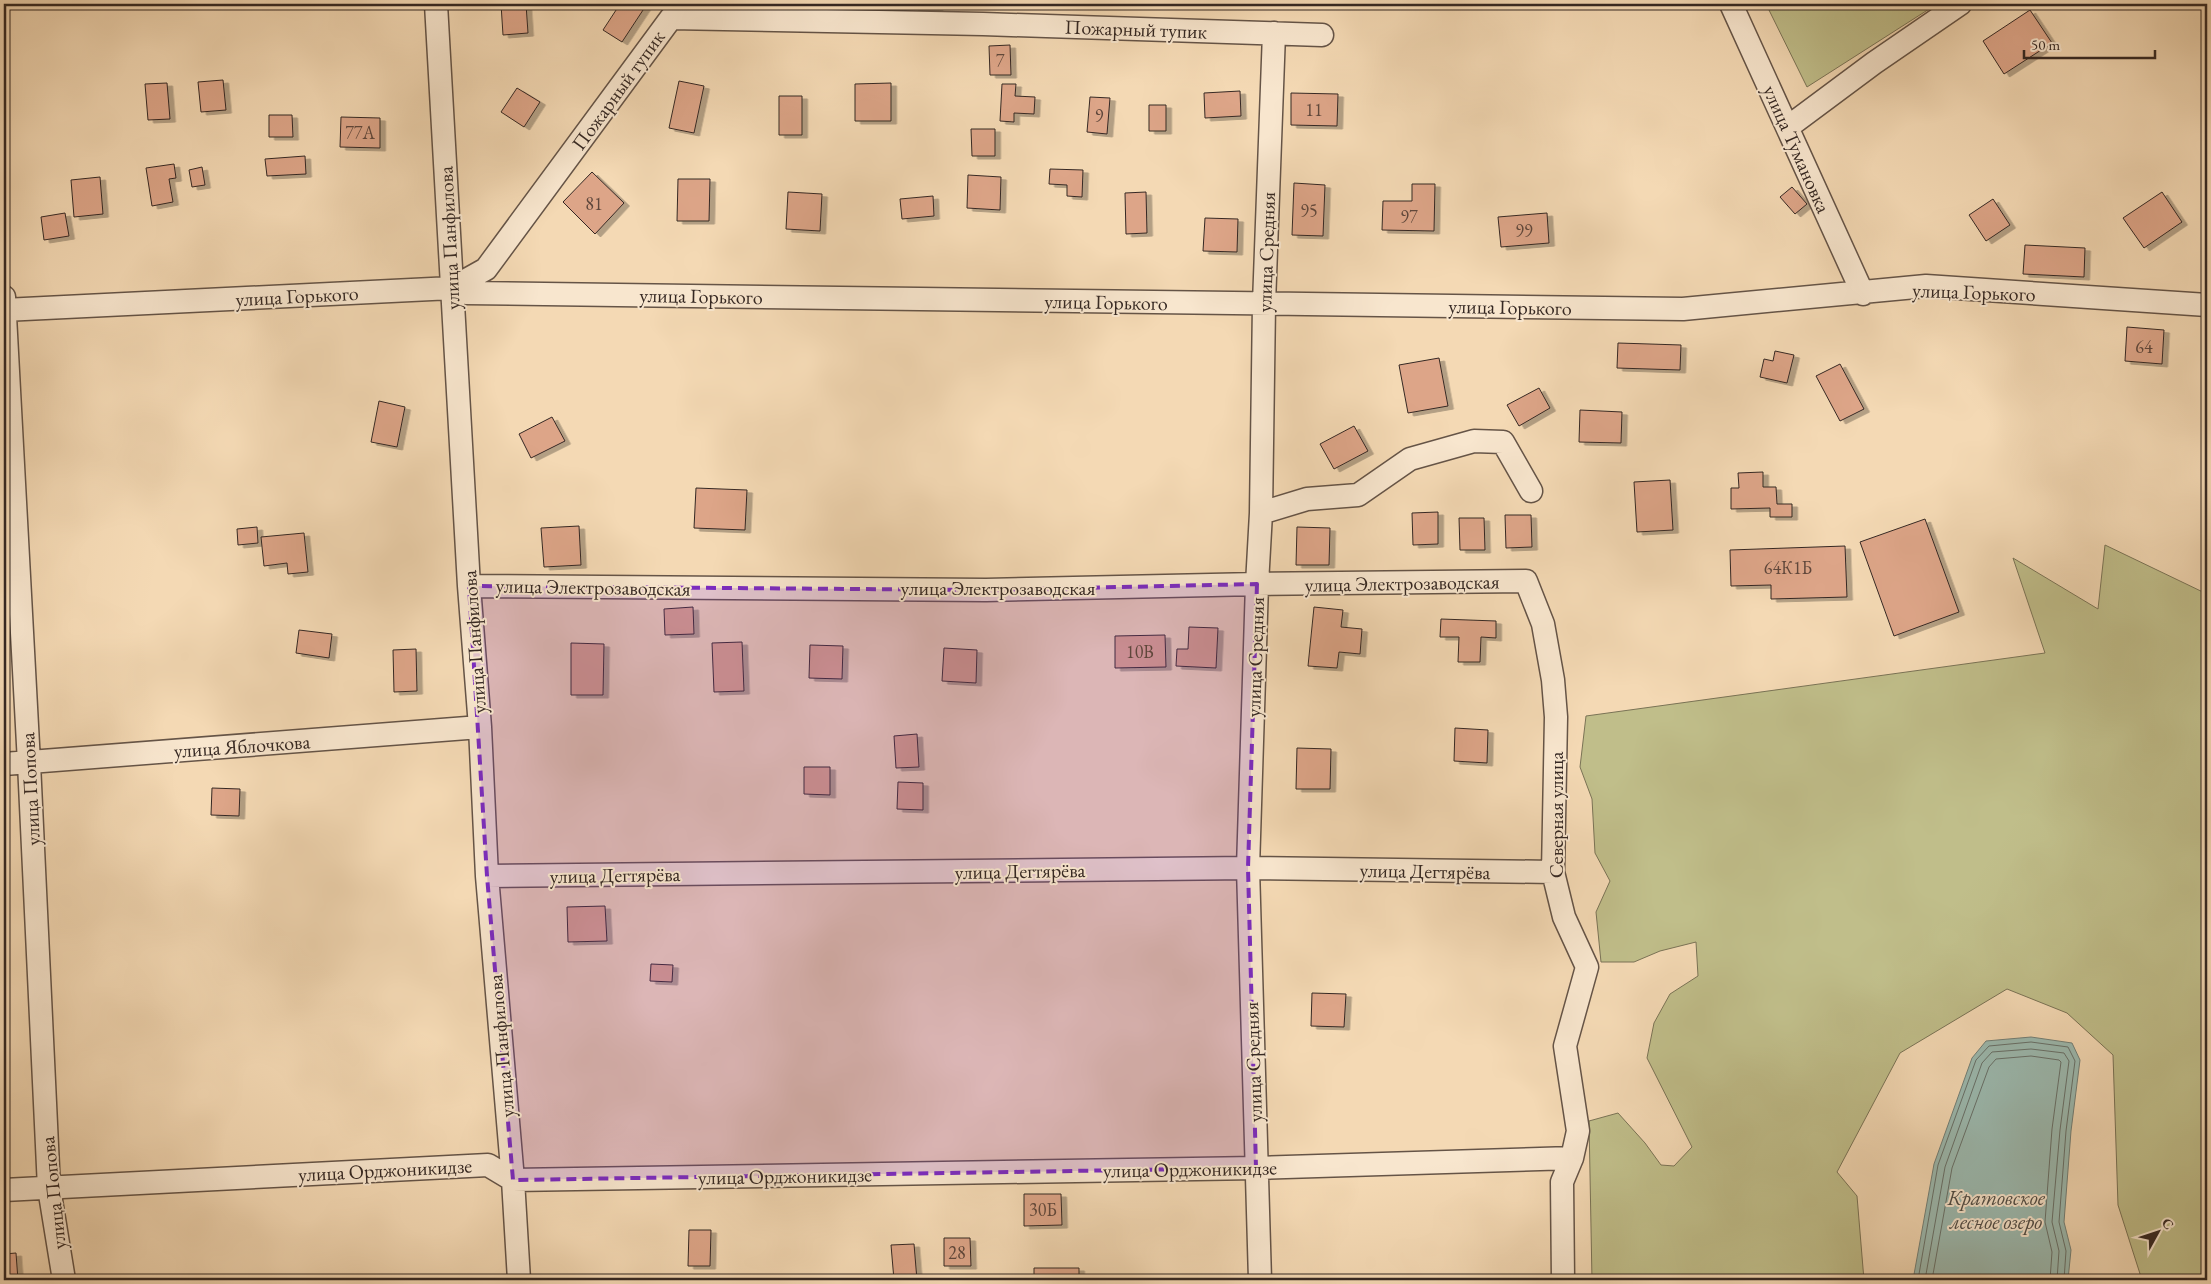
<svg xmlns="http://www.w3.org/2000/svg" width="2211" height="1284" viewBox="0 0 2211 1284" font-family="'EB Garamond',serif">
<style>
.green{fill:#c0be8a;stroke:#7a7356}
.water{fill:#9cbab0;stroke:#738078}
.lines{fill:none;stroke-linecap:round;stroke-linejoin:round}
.shore{stroke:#68716a;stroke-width:1}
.building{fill:#dda588;stroke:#352823;filter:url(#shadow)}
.minor-casing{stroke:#655447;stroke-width:25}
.minor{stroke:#f8e6ce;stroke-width:22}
.marked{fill:#7b2cbf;fill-opacity:0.2;stroke:#7b2cbf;stroke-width:4;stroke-dasharray:10 6;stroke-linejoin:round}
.labels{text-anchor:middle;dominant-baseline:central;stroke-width:4;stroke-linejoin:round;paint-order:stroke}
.number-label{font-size:18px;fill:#5f473c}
.street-label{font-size:20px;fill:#352823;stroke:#f8e6ce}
.water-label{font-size:21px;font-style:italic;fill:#4f4c46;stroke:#f8e6ce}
</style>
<defs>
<filter id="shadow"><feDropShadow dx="5.5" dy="3" stdDeviation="0" flood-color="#0004"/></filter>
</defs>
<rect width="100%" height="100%" fill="#f4d9b4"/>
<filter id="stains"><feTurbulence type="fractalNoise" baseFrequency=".004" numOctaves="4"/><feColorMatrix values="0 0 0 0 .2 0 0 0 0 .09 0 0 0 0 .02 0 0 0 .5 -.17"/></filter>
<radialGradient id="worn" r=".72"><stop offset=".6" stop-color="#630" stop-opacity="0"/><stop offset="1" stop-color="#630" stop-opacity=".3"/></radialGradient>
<path class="green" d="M1766 4H1937L1807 87Z
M2105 545 2207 594V1280H2142L2118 1205 2113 1055 2067 1013 2007 989 1900 1053 1837 1172 1857 1196 1864 1280H1592L1589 1121 1618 1113 1645 1143 1661 1165 1674 1166 1692 1147 1647 1058 1654 1023 1670 994 1698 976 1696 942 1660 951 1634 962H1601L1596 912 1610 881 1595 853 1592 799 1580 767 1586 716 2045 653 2013 558 2098 609Z"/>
<path class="water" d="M2031 1037 2072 1043 2080 1060 2071 1131 2064 1222 2071 1250 2068 1280H1913L1934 1164 1972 1058 1986 1041Z"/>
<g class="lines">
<path class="shore" d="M1918 1280 1938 1165 1976 1060 1989 1046 2031 1042 2068 1047 2075 1061 2066 1131 2059 1222 2066 1251 2064 1280
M1925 1280 1945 1167 1982 1063 1992 1052 2031 1049 2064 1053 2069 1061 2060 1130 2052 1222 2059 1251 2057 1280
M1932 1280 1952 1168 1989 1067 1996 1059 2031 1056 2059 1060 2061 1062 2052 1129 2045 1222 2052 1252 2050 1280"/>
</g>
<path class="building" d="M501 4H526L528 33 503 35Z
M620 4H647L622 42 603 30Z
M826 4H849V8L826 7Z
M913 4H938L937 8H913Z
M2030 10 2052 43 2004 74 1983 41Z
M1010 45 1011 75H990L989 46Z
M223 80 226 110 201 112 198 82Z
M679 81 704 86 694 133 669 128Z
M167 83 170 119 148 120 145 84Z
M891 83V121H855V84Z
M1002 84H1016L1015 96 1035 97 1034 114 1014 113V122L1000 121Z
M517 88 540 102 524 127 501 112Z
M1240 91 1241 116 1205 118 1204 93Z
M1291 93 1338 94 1337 126 1291 125Z
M779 96H802V135H779Z
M1090 97 1110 98 1107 134 1087 132Z
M1149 105H1166V131H1149Z
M269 115H292L293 137H269Z
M341 117 380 118V148L340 147Z
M971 129H995V156H972Z
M305 156 306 174 267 176 265 159Z
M174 164 176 178 169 179 173 202 152 206 146 168Z
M202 167 205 185 192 187 189 170Z
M1050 169 1083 170 1082 197 1067 196V185L1049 184Z
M592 172 624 203 595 234 563 202Z
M968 175 1001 177 1000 210 967 208Z
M100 177 103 214 74 217 71 180Z
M678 179H710L709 221H677Z
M1294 183 1325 185 1323 236 1292 235Z
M1412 184H1435L1434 231 1382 230 1383 201H1412Z
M1792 187 1807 204 1795 214 1780 197Z
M788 192 822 194 820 231 786 229Z
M1146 192 1147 233 1126 234 1125 193Z
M2162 192 2182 222 2144 248 2123 218Z
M933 196 934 216 902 219 900 199Z
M1993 199 2010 225 1986 241 1969 215Z
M65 213 69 236 44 240 41 217Z
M1547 213 1549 243 1501 247 1498 217Z
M1205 218 1238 219 1237 252 1203 251Z
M2025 245 2085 248 2084 277 2023 274Z
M2127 327 2164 330 2162 364 2125 361Z
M1618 343 1681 345 1680 370 1617 368Z
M1775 351 1794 355 1787 383 1760 377 1764 359 1773 361Z
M1439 358 1448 406 1408 413 1399 365Z
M1840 364 1864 409 1840 421 1816 376Z
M1539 388 1550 408 1519 426 1507 405Z
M379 401 405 407 397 447 371 442Z
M1580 410 1622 412 1621 443 1579 442Z
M552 417 565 441 531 458 519 434Z
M1354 426 1368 451 1334 469 1320 444Z
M1763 472V487H1776L1777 504H1792V517H1770V508L1731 509V488H1739L1738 473Z
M1670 480 1673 530 1637 532 1634 482Z
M696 488 747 490 745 530 694 528Z
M1438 512V544L1413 545 1412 513Z
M1505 515H1531L1532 547 1506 548Z
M1459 518H1484L1485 550H1460Z
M1925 519 1959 612 1894 636 1860 542Z
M579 526 581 565 544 567 541 528Z
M257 527 258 543 238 545 237 529Z
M1297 527 1330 528 1329 565H1296Z
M304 533 308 572 288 574 287 563 264 566 261 537Z
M1845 546 1847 597 1771 599V585L1731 586 1730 550Z
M693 607 694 634 665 635 664 609Z
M1314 607 1343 610 1341 627 1362 629 1360 654 1339 652 1337 668 1308 666Z
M1441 619 1496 621V638L1481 637 1480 662H1458L1459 637H1440Z
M1189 627 1218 628 1216 668 1176 666 1177 649H1188Z
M299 630 332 634 329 658 296 653Z
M1165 635 1166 667 1115 668V636Z
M742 642 744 691 714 692 712 643Z
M571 643 604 644 603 695H571Z
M810 645 843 646 842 679 809 678Z
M944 648 977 650 976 683 942 681Z
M416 649 417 691 394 692 393 650Z
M1455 728 1488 730 1487 763 1454 761Z
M917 734 919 767 896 768 894 736Z
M1297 748 1331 749 1330 789H1296Z
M804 767H830V795L804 794Z
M898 782 923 783V810L897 809Z
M212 788 240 789 239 816 211 815Z
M605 906 607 941 568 942 567 907Z
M651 964 673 965 672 982 650 981Z
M1312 993 1346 994 1344 1027 1311 1026Z
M1024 1194H1061L1062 1225 1024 1226Z
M689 1230H711L710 1266H688Z
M944 1238H970L971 1266H944Z
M914 1244 917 1280H894L891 1245Z
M16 1253 18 1280H4V1254Z
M1034 1268H1079V1280H1034Z"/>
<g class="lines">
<defs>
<path id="minor" d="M436 4 469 586 480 727 487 876 513 1180 519 1280
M1731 4 1863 294
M1788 127 1874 63 1960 4
M452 288 486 269 671 18 983 24 1322 35
M4 297 29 763 49 1188 64 1280
M4 310 452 288 466 293 1683 309 1926 286 2207 305
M1261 513 1307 499 1358 495 1410 459 1474 441 1503 442 1531 491
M469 586 986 590 1257 584 1526 581 1543 624 1553 680 1556 717 1553 872 1564 917 1587 967 1565 1046 1578 1131 1572 1158 1562 1182 1563 1280
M4 764 480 727
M487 876 1248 868 1553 872
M4 1190 488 1165 513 1180 1256 1168 1572 1158
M1260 1280 1248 868 1257 584 1261 513 1264 304 1274 33"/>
</defs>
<use href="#minor" class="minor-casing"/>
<use href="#minor" class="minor"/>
</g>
<path class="marked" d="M1257 584 1248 868 1256 1168 513 1180 487 876 469 586 986 590Z"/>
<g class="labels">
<g class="number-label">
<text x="1000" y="60">7</text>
<text x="1314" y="109">11</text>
<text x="1099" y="115">9</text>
<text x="360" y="132">77А</text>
<text x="594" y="203">81</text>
<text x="1309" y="210">95</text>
<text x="1409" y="216">97</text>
<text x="1524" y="230">99</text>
<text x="2144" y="346">64</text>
<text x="1788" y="567">64К1Б</text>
<text x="1140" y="651">10В</text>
<text x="1043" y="1209">30Б</text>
<text x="957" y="1252">28</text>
</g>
<g class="street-label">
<text transform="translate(1136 29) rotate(2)">Пожарный тупик</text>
<text transform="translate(618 90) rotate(-54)">Пожарный тупик</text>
<text transform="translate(1797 149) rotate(66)">улица Тумановка</text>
<text transform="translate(449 238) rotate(-93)">улица Панфилова</text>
<text transform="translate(1266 252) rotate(-88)">улица Средняя</text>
<text transform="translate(1974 292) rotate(2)">улица Горького</text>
<text transform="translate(297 296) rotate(-3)">улица Горького</text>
<text transform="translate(701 296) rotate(1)">улица Горького</text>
<text transform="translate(1106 302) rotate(1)">улица Горького</text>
<text transform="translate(1510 307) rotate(1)">улица Горького</text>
<text transform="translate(1402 583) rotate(-1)">улица Электрозаводская</text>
<text transform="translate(593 587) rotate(1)">улица Электрозаводская</text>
<text x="998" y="588">улица Электрозаводская</text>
<text transform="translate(474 642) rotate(-94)">улица Панфилова</text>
<text transform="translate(1255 657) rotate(-88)">улица Средняя</text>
<text transform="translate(242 746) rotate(-4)">улица Яблочкова</text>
<text transform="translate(30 789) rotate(-93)">улица Попова</text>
<text transform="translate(1556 815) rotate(-90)">Северная улица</text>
<text transform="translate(1020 871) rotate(-1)">улица Дегтярёва</text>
<text transform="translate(1425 871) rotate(1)">улица Дегтярёва</text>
<text transform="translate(615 875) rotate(-1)">улица Дегтярёва</text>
<text transform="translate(501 1046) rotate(-95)">улица Панфилова</text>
<text transform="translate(1253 1062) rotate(-92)">улица Средняя</text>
<text transform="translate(1190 1169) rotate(-1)">улица Орджоникидзе</text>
<text transform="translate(385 1170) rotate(-3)">улица Орджоникидзе</text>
<text transform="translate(785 1176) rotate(-1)">улица Орджоникидзе</text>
<text transform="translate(53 1193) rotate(-96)">улица Попова</text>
</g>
<g class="water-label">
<text x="1996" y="1197">Кратовское<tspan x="1996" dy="24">лесное озеро</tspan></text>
</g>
</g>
<rect width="2211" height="1284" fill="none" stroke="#f4d9b4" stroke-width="20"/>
<rect x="5" y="5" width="2201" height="1274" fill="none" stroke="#352823" stroke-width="2.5"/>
<rect x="10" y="10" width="2191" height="1264" fill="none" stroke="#352823"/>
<g transform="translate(2158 1232) rotate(50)" stroke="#f8e6ce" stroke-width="4" paint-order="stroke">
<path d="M0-4L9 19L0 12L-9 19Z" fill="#352823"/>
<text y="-8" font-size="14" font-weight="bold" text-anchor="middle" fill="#352823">С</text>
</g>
<path d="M2024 50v8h131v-8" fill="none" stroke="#352823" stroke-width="2.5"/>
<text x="2031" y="50" font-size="15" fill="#352823" stroke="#f8e6ce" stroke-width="4" paint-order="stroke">50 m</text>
<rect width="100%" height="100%" filter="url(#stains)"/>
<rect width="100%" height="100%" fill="url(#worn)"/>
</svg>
